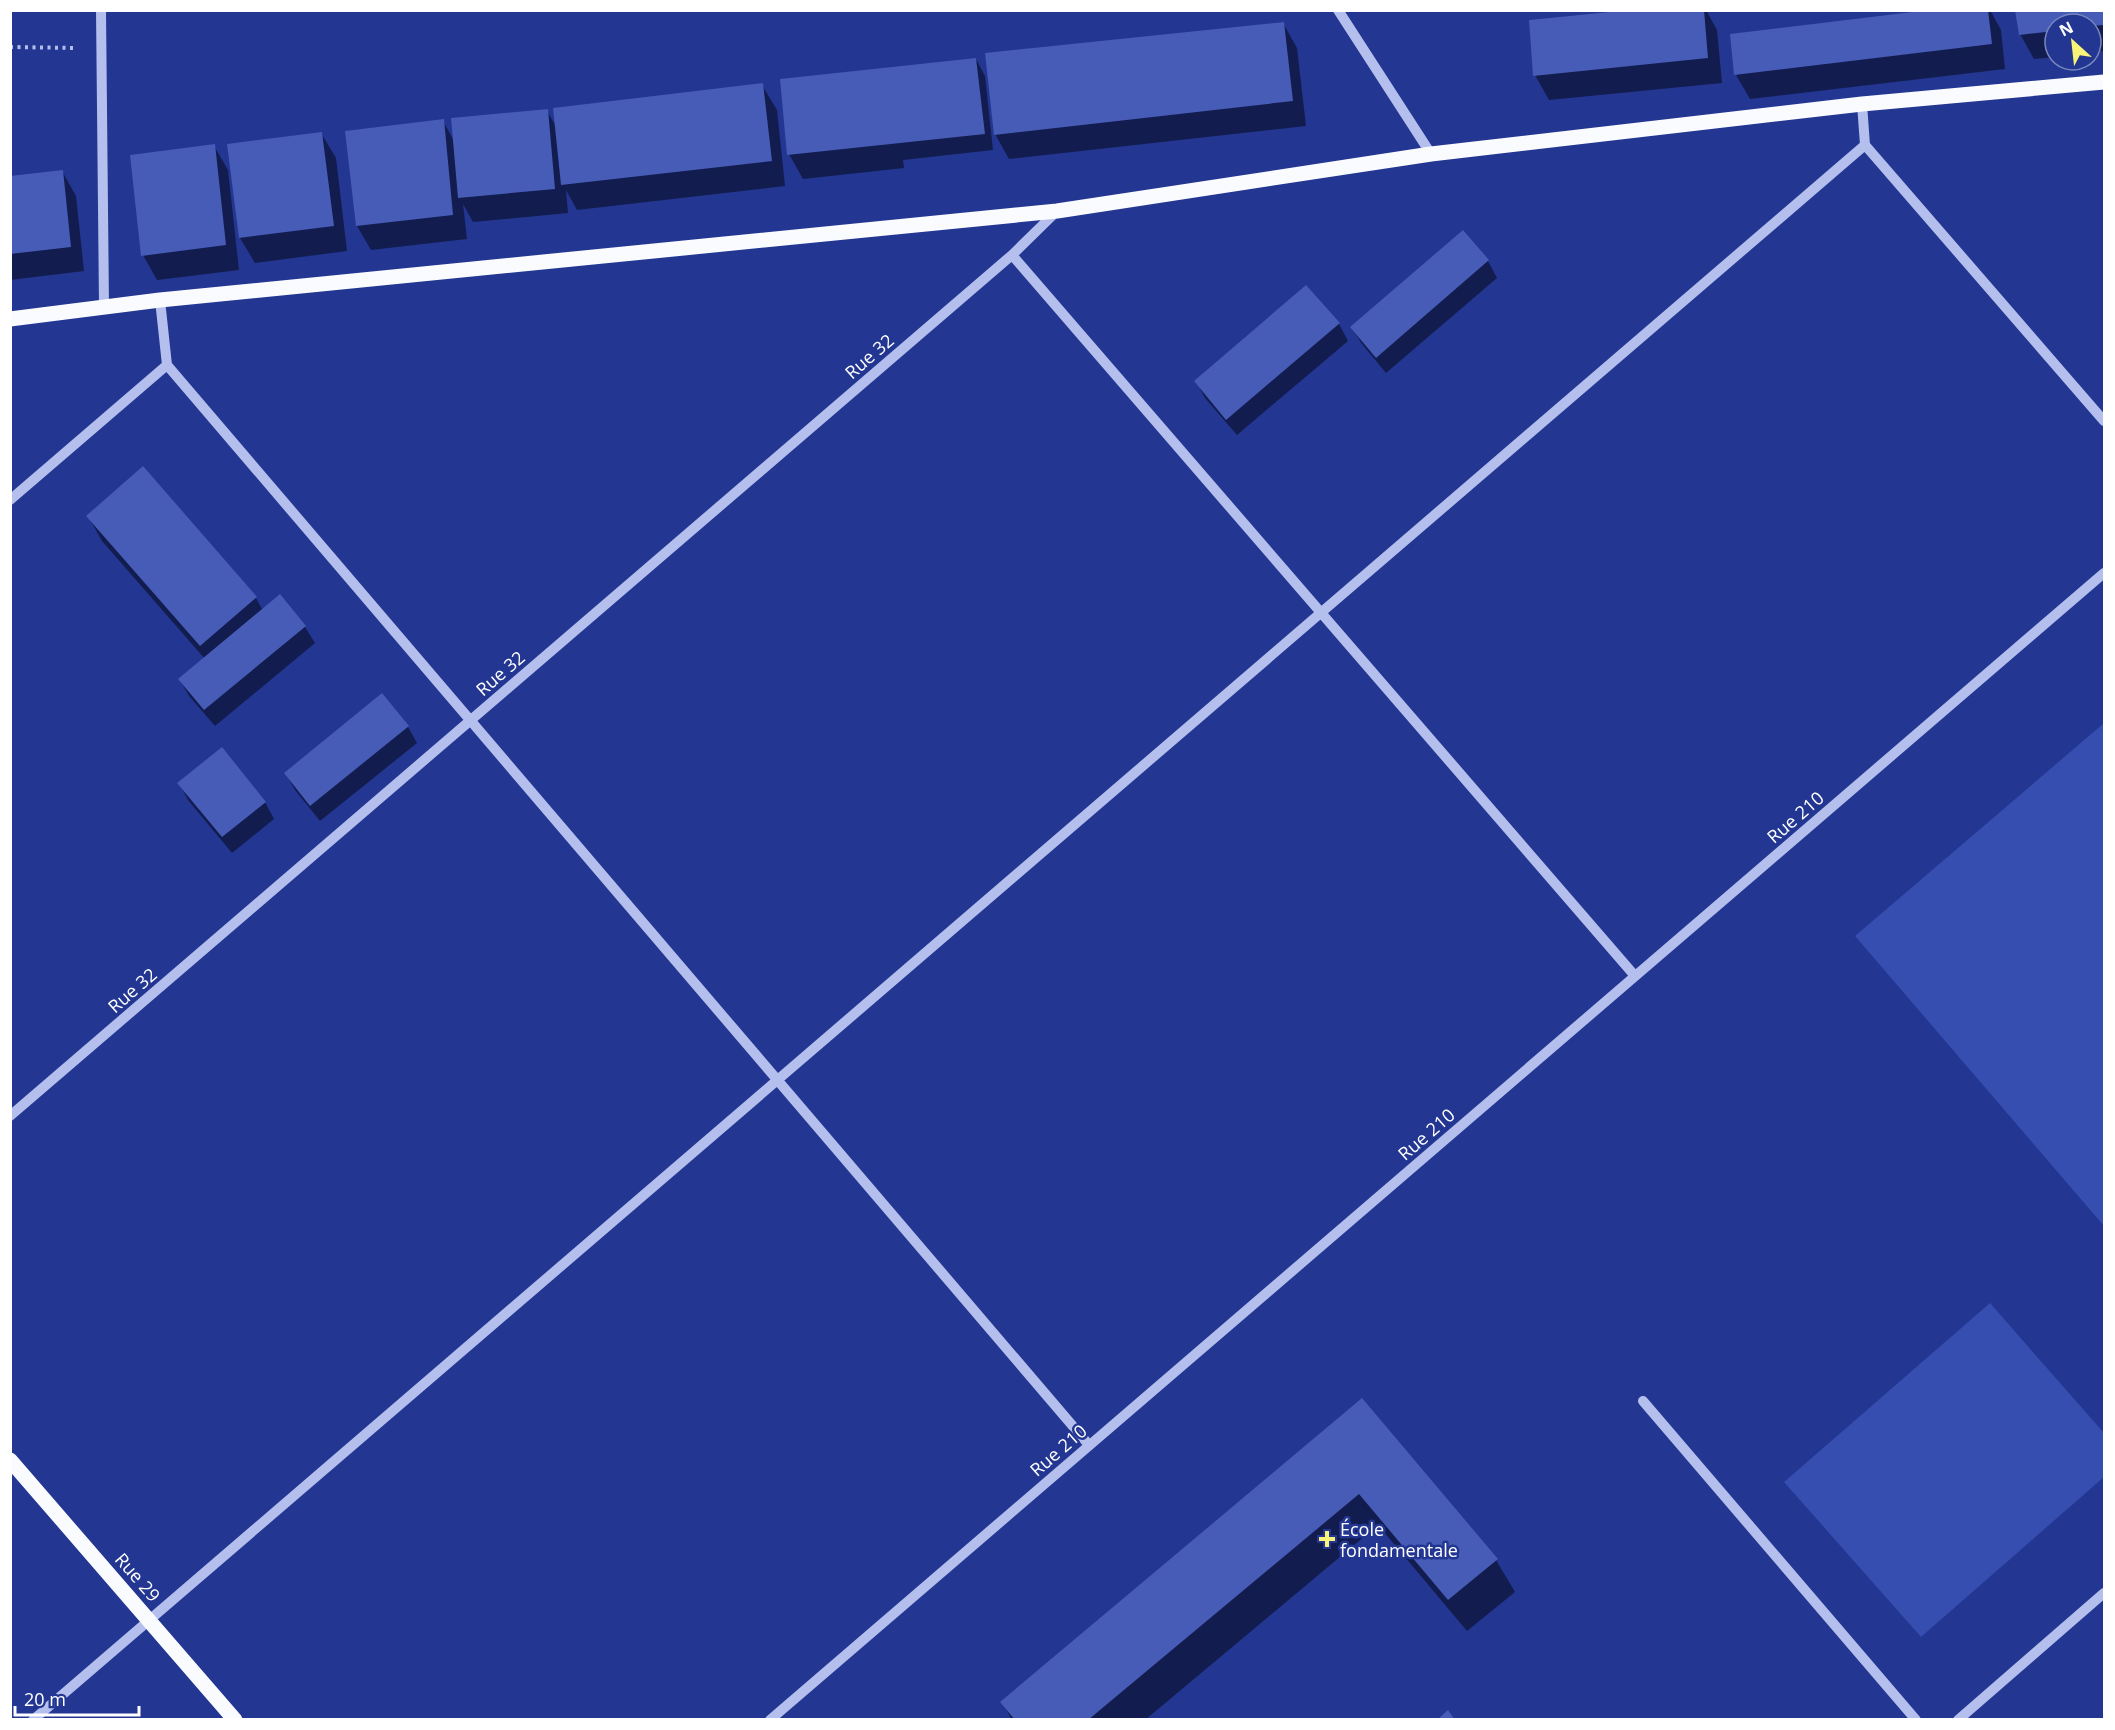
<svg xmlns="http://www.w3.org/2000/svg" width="2115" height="1730" viewBox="0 0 2115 1730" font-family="'Open Sans',sans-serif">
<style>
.green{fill:#364eaf}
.shadow{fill:#0007}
.building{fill:#465cb7}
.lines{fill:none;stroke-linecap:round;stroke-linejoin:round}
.path{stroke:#b4bfed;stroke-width:4;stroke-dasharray:3 4.5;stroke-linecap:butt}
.minor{stroke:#b4bfed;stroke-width:10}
.major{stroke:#fafbff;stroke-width:15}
.poi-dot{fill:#f9f477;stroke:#223692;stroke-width:2}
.labels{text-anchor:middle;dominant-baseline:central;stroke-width:5;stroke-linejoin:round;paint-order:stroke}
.street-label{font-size:18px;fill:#fff;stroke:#223692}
.poi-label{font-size:18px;fill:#fff;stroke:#223692;text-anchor:start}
</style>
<rect width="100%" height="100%" fill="#223692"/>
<path class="green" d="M2104 723V1226L1855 936Z
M1990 1303 2104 1433V1477L1921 1637 1784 1482Z"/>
<path class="shadow" d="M1646 10H1706L1717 30 1722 83 1549 100 1535 75Z
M1942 10H1990L2001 30 2005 69 1750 99 1736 75Z
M2017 10H2104V51L2091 52V24H2055V57L2034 59 2020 34Z
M1283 23 1297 48 1306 126 1009 159 995 134Z
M976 59 985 76 993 150 903 160 904 168 803 179 789 154Z
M762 85 777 110 785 186 577 210 566 190 568 213 473 222 463 204 467 239 371 250 357 226 443 121 454 141 547 111 557 128Z
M321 133 336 158 347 251 255 263 240 238 228 145Z
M214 146 228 170 239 270 157 280 143 255Z
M62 171 76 196 84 271 10 280V177Z
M1463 232 1488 261 1497 278 1386 373 1362 344 1352 328Z
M1306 287 1339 324 1348 341 1237 435 1205 398 1196 381Z
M88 516 256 598 263 611 305 627 315 643 215 726 189 696 180 680 205 659 102 541Z
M408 727 417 743 320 821 295 790 286 774Z
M179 783 265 802 274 819 232 853 188 800Z
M1362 1400 1496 1560 1515 1592 1467 1631 1378 1525 1145 1720H1012L1002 1702Z"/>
<path class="building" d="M1630 10H1704L1708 58 1533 76 1529 20Z
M1929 10H1988L1992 44 1734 75 1730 34Z
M2015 10H2104V25L2091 26V24H2055V31L2019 35Z
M1284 22 1293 101 994 135 985 53Z
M976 58 985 134 787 155 780 79Z
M763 83 772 161 561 185 553 108Z
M548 109 555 189 458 198 451 118Z
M444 119 453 215 356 226 345 131Z
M322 132 334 226 239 238 227 144Z
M215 144 226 245 141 256 130 155Z
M63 170 71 247 10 254V176Z
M1463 230 1489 260 1376 358 1350 327Z
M1306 285 1340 323 1226 420 1194 381Z
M143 466 257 597 200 646 86 516Z
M280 594 306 626 204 710 178 679Z
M382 693 409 726 310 806 284 773Z
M222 747 266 802 222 837 177 783Z
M1362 1398 1498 1559 1448 1600 1359 1494 1088 1720H1015L1000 1702Z
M1448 1710 1455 1720H1437Z"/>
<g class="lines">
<path class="path" d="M10 47 76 48"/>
<path class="minor" d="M101 10 104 306
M1338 10 1431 154
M1862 104 1865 145 2104 421
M1012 255 1635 976
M160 300 167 365 1089 1445
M10 500 167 365
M10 1116 1012 255 1057 211
M1643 1401 1916 1720
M33 1720 1865 145
M770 1720 2104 573
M1958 1720 2104 1593"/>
<path class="major" d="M10 319 160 300 1057 211 1431 154 1862 104 2104 82
M10 1460 235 1720"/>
</g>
<path class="poi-dot" d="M1324 1530h6v6h6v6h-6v6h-6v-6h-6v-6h6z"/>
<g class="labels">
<g class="street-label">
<text transform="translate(869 356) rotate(-41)">Rue 32</text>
<text transform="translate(500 673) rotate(-41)">Rue 32</text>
<text transform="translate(1795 817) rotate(-41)">Rue 210</text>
<text transform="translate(132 990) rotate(-41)">Rue 32</text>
<text transform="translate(1426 1134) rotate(-41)">Rue 210</text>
<text transform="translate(1058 1450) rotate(-41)">Rue 210</text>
<text transform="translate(138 1577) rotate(49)">Rue 29</text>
</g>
<g class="poi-label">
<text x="1340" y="1529">École<tspan x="1340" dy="21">fondamentale</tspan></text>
</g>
</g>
<rect width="2115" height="1730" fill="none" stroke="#ffffff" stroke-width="24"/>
<g transform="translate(2073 42) rotate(333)"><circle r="28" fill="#223692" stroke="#7a86be" stroke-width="1.5"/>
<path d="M0-4.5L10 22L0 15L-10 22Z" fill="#f9f477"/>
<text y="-9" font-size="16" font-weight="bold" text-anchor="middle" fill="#ffffff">N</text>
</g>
<path d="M15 1706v9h124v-9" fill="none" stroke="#ffffff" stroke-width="3"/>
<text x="24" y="1706" font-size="18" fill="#ffffff" stroke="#223692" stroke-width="4.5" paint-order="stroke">20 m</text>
</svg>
